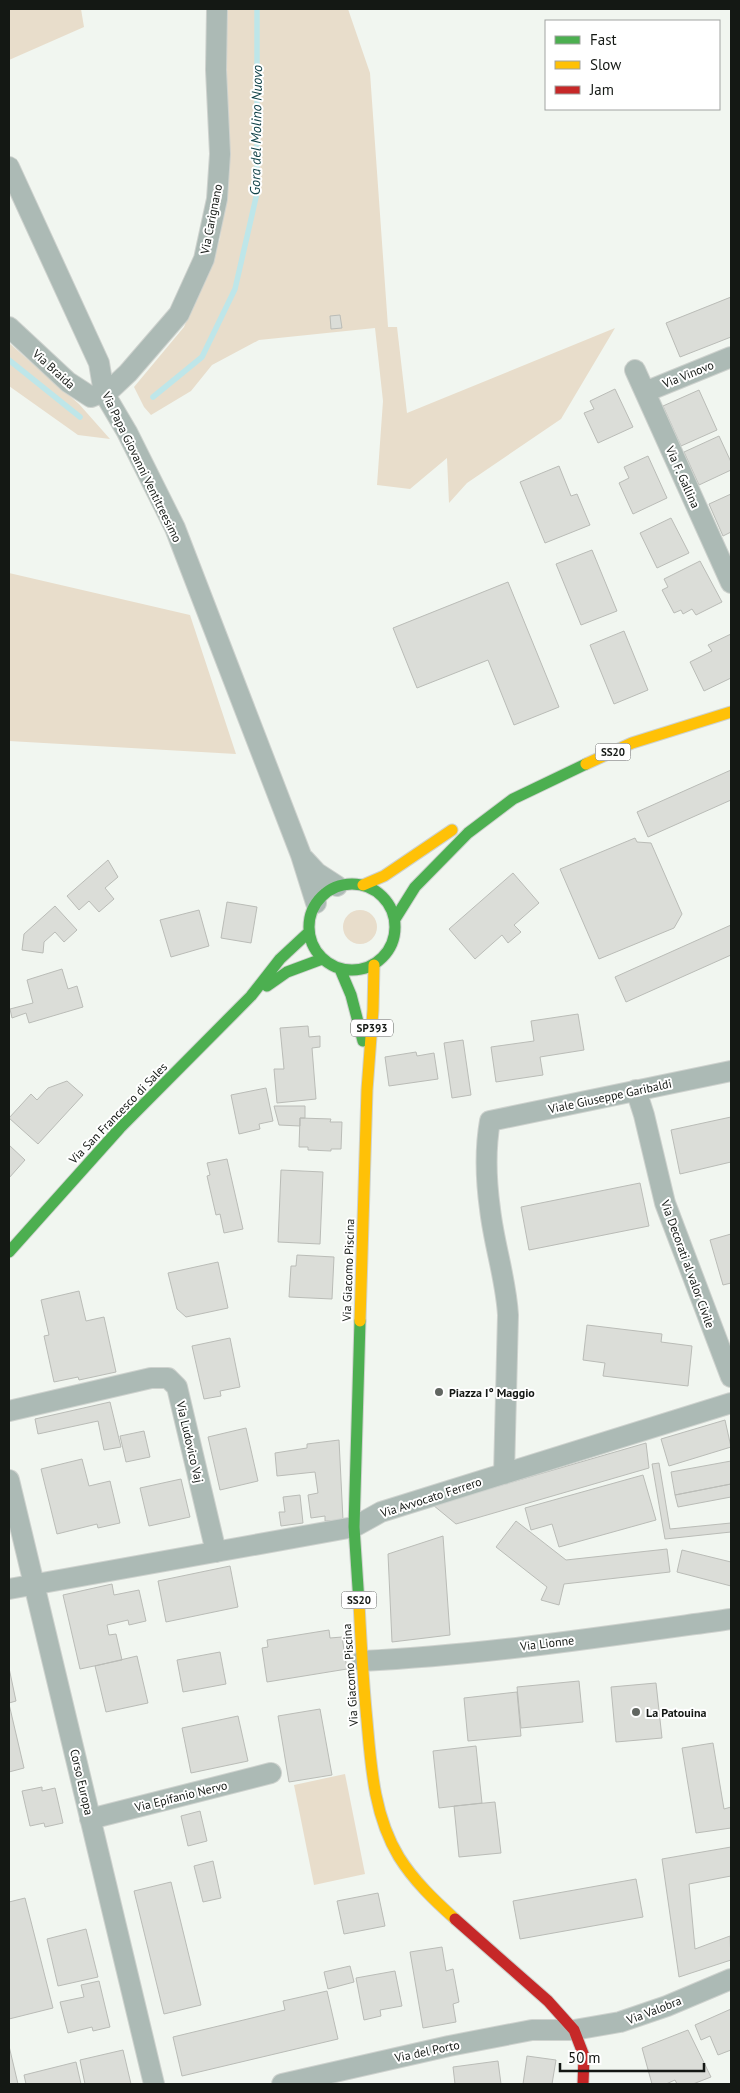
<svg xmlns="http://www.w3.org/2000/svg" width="740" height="2093" viewBox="0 0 740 2093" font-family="'PT Sans',sans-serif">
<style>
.green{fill:#e8ddcb}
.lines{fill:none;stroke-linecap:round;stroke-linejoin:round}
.stream{stroke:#bee6e9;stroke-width:5.5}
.building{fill:#dbddd8;stroke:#babcb7}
.street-casing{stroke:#ced2ce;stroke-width:22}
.fast-casing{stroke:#ced2ce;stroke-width:13}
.slow-casing{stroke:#ced2ce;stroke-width:13}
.jam-casing{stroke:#ced2ce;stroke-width:13}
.street{stroke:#acbab5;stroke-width:20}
.fast{stroke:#4caf50;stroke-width:11}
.slow{stroke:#ffc107;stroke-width:11}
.jam{stroke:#c62828;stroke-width:11}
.poi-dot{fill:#616661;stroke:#fff;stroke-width:2}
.labels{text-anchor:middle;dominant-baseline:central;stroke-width:4;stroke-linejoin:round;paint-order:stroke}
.shield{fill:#fff;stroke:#5a5d5a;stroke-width:1}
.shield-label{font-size:11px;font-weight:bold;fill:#141814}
.street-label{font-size:12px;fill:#141814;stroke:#fff}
.poi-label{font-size:12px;font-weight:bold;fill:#141814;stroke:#fff;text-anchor:start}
.water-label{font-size:14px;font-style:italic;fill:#104248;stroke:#fff}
</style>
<rect width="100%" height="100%" fill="#f1f6f0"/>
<path class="green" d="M9 9H81L84 27 9 60Z
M226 9H348L370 73 388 327H397L407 413 615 328 561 419 467 483 449 503 447 458 410 489 377 485 383 401 375 328 259 340 212 365 191 391 151 415 144 407 134 387 184 327 220 239 227 136Z
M9 343 79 404 110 439 78 435 9 386Z
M9 573 190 615 236 754 9 741Z
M343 927a17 17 0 1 1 34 0a17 17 0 1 1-34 0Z
M345 1774 365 1874 314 1885 294 1785Z"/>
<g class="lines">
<path class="stream" d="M9 360 80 417
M153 397 202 357 235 289 257 193V9"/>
</g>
<path class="building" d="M731 297V337L680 357 666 323Z
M340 315 342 328 331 329 330 316Z
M615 389 633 427 598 443 584 413 594 409 590 401Z
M699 390 717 430 681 446 663 406Z
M719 436 731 462V470L699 485 684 452Z
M648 456 667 498 633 514 619 483 629 478 624 467Z
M559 466 571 496 577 494 590 525 545 543 520 482Z
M731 494V532L723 536 709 504Z
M671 518 689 553 657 568 640 533Z
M592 550 617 611 581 625 556 564Z
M700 561 722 602 696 615 692 609 683 614 681 610 674 613 662 590 668 587 664 579Z
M508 582 559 707 514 725 488 660 417 688 393 628Z
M624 631 648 690 614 704 590 645Z
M731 634V678L704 691 690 662 712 651 708 645Z
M731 770V800L648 837 637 812Z
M635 838 637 842 651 843 682 914 674 928 599 959 560 869Z
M108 860 118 877 105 888 114 899 99 912 89 901 79 910 67 896Z
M513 873 539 903 514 925 521 932 508 943 502 935 475 959 449 929Z
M227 902 257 907 251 943 221 938Z
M55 906 77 930 64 942 55 932 44 942 43 953 22 950 24 934Z
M199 910 209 946 171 957 160 920Z
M731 925V955L626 1002 615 977Z
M62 969 68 989 77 986 83 1007 29 1023 26 1013 12 1018 10 1009 33 1003 27 980Z
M578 1014 584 1050 540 1057 543 1075 496 1082 491 1047 534 1041 531 1021Z
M308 1026 309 1037 320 1036V1047L312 1048 316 1099 277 1103 274 1069H284L280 1028Z
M463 1040 471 1095 452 1098 444 1043Z
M416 1052 417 1056 434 1053 438 1079 389 1086 385 1057Z
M67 1081 83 1095 38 1144 9 1118 31 1094 37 1100 48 1088Z
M266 1088 273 1121 259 1124 260 1129 239 1134 231 1095Z
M274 1106H305V1118H300V1126L279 1125Z
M731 1117V1162L680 1174 671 1130Z
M300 1118 331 1119 330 1122H342L341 1149H331V1151L308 1150V1147H299Z
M9 1145 25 1160 9 1178Z
M227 1159 243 1229 224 1233 220 1214 216 1215 207 1176 210 1175 207 1163Z
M281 1170 323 1172 320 1244 278 1242Z
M640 1183 649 1226 529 1250 521 1207Z
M731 1234V1283L723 1285 710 1240Z
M297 1255 334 1257 332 1299 289 1297 291 1266H296Z
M218 1262 228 1308 186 1317 177 1309 168 1273Z
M79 1291 86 1321 104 1317 116 1372 79 1380 78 1377 54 1382 44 1336 49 1335 41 1300Z
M587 1325 662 1334 661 1342 692 1346 688 1386 603 1376 605 1363 583 1360Z
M230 1338 240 1387 220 1391 221 1396 204 1399 192 1346Z
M110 1402 121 1447 104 1450 98 1421 38 1434 35 1419Z
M725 1420 731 1447 669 1466 661 1439Z
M246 1428 258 1481 220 1490 208 1437Z
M144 1431 150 1457 126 1462 120 1436Z
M339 1440 343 1520 325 1521V1516L311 1518 308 1495 318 1493 315 1472 277 1476 275 1453 307 1448V1444Z
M646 1443 649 1468 456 1524 433 1505Z
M82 1459 89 1486 110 1481 120 1523 98 1528 97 1524 57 1534 41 1469Z
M731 1461V1484L675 1495 671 1472Z
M659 1463 670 1529 731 1523V1532L665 1539 652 1464Z
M643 1475 656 1520 559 1547 552 1524 531 1530 525 1508Z
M181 1479 190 1517 149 1526 140 1488Z
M731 1484V1497L678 1507 675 1495Z
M300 1495 303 1523 281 1526 279 1512H285L283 1497Z
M516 1521 566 1560 667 1549 670 1572 564 1584 559 1605 541 1600 547 1587 496 1547Z
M443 1536 450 1635 392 1642 388 1554Z
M682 1550 731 1562V1586L677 1572Z
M230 1566 238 1607 166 1622 158 1581Z
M112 1584 114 1595 139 1590 146 1621 129 1625 128 1620 107 1625 109 1635 116 1634 122 1660 80 1669 63 1595Z
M329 1630 330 1638 342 1637 347 1669 267 1682 262 1648 268 1647 267 1640Z
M220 1652 226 1684 183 1692 177 1660Z
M137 1656 148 1703 106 1712 95 1666Z
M9 1668 16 1701 9 1703Z
M579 1681 583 1722 521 1728 517 1687Z
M656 1683 662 1738 616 1742 611 1687Z
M517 1692 521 1736 468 1741 464 1698Z
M9 1704 24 1768 9 1772Z
M320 1709 332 1775 289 1782 278 1716Z
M238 1716 248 1761 191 1773 182 1728Z
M713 1743 724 1809 731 1807V1828L696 1833 682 1748Z
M476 1746 482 1803 439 1808 433 1751Z
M42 1787V1791L55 1788 63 1823 45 1827 44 1823 30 1826 22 1791Z
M495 1802 501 1853 459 1857 454 1806Z
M200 1811 207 1841 188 1846 181 1816Z
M731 1847V1876L689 1884 695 1949 730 1936 731 1960 679 1977 662 1859Z
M213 1861 221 1898 203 1902 194 1866Z
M636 1879 643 1917 520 1939 513 1901Z
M171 1882 201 2005 164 2014 134 1891Z
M378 1893 385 1926 344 1934 337 1901Z
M25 1898 53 2008 9 2019V1902Z
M86 1929 98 1977 58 1986 47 1939Z
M442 1947 446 1971 453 1969 459 2002 453 2004 456 2022 423 2028 410 1952Z
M350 1966 354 1982 328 1989 324 1972Z
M395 1971 402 2006 380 2010 381 2016 364 2020 356 1978Z
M99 1981 110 2027 93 2031 92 2027 68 2033 60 2002 84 1997 81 1985Z
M327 1991 338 2039 182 2076 173 2037 285 2010 283 2001Z
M731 2009V2050L718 2055 710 2036 701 2040 695 2025Z
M688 2030 711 2077 693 2084H677L675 2080 666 2084H652L642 2048Z
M9 2046 18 2084H9Z
M123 2050 131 2084H85L80 2060Z
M527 2056 556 2060 552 2084H523Z
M498 2061 501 2084H455L453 2067Z
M76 2062 81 2084H26L24 2075Z"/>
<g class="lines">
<defs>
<path id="street" d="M9 167 99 363 104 393 127 432 175 528 301 855 316 903
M9 327 68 382 91 397 111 389 128 373 179 314 204 259 217 199 220 154 216 70 217 9
M635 370 731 583
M645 392 731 357
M304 859 317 873 337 886
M636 1090 644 1115 665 1203 731 1377
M9 1411 151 1378H168L177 1387 216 1552
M504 1474 508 1315C506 1279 494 1245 490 1209 486 1180 485 1149 490 1121L731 1071
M9 1480 154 2084
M9 1589 354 1527 381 1512 731 1403
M362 1661C486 1655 609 1636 731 1619
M90 1819 271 1773
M282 2084 449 2046 532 2030H574L620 2022 667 2006 731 1979"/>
<path id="fast" d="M309 927a43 43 0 1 1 86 0a43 43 0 1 1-86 0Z
M395 919 415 887 468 833 513 799 586 764
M340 969 351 995 363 1041
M267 986 287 972 322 959
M9 1252 120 1128 251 996 280 959 309 932
M359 1603 354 1527 360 1321"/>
<path id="slow" d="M586 764 632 743 731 712
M363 885 384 876 452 830
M360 1321 367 1090 373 1010 374 965
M359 1603C361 1642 363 1681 367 1721 371 1767 374 1816 399 1857 414 1881 434 1900 455 1919"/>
<path id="jam" d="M455 1919 548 2001 574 2030 584 2056 583 2084"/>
</defs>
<use href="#street" class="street-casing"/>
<use href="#fast" class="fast-casing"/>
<use href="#slow" class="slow-casing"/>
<use href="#jam" class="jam-casing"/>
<use href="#street" class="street"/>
<use href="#fast" class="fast"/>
<use href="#slow" class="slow"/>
<use href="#jam" class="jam"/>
</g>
<g class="poi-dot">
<circle cx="439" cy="1392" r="5"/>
<circle cx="636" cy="1712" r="5"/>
</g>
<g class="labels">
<g class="shield">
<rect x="595.5" y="743.5" width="35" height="17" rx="4"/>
<rect x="351" y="1019.5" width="42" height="17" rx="4"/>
<rect x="341.5" y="1591.5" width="35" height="17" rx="4"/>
</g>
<g class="shield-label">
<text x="613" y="752">SS20</text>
<text x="372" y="1028">SP393</text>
<text x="359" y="1600">SS20</text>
</g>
<g class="street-label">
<text transform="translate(211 219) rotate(-79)">Via Carignano</text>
<text transform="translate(54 369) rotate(42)">Via Braida</text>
<text transform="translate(688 374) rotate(-22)">Via Vinovo</text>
<text transform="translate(142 467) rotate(64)">Via Papa Giovanni Ventitreesimo</text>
<text transform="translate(683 477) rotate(66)">Via F. Gallina</text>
<text transform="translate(610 1096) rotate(-12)">Viale Giuseppe Garibaldi</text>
<text transform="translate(118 1113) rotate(-46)">Via San Francesco di Sales</text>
<text transform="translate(688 1264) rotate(70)">Via Decorati al valor Civile</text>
<text transform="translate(348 1270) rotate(-88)">Via Giacomo Piscina</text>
<text transform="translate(190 1442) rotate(77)">Via Ludovico Vaj</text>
<text transform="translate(431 1497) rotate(-18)">Via Avvocato Ferrero</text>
<text transform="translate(547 1643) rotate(-7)">Via Lionne</text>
<text transform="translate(350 1675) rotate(-94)">Via Giacomo Piscina</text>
<text transform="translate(82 1782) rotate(77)">Corso Europa</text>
<text transform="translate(181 1796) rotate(-14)">Via Epifanio Nervo</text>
<text transform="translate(654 2010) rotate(-21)">Via Valobra</text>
<text transform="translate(427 2051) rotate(-12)">Via del Porto</text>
</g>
<g class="poi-label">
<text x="449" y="1392">Piazza I° Maggio</text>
<text x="646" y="1712">La Patouina</text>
</g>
<g class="water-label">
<text transform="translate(256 130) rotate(-89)">Gora del Molino Nuovo</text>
</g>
</g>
<rect width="740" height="2093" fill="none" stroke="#141814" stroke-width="20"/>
<rect x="545" y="20" width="175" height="90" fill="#ffffff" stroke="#a1a3a1"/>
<rect x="555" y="36" width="25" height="8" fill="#4caf50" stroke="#a1a3a1"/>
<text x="590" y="45" font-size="15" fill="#141814">Fast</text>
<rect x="555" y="61" width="25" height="8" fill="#ffc107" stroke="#a1a3a1"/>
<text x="590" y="70" font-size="15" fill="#141814">Slow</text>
<rect x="555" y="86" width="25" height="8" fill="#c62828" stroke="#a1a3a1"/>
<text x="590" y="95" font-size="15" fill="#141814">Jam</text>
<path d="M560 2063v8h144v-8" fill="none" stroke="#141814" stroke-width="2.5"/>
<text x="568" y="2063" font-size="15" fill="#141814" stroke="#ffffff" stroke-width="4" paint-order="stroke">50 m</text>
</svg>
